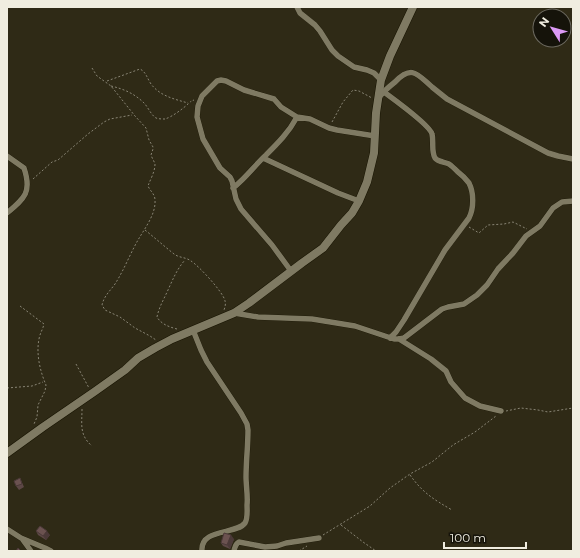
<svg xmlns="http://www.w3.org/2000/svg" width="580" height="558" viewBox="0 0 580 558" font-family="Montserrat,sans-serif">
<style>
.lines{fill:none;stroke-linecap:round;stroke-linejoin:round}
.street-casing{stroke:#171301;stroke-width:6}
.secondary-casing{stroke:#171301;stroke-width:9}
.path{stroke:#898575;stroke-width:1;stroke-dasharray:2 2;stroke-linecap:butt}
.street{stroke:#7f7a63;stroke-width:5.5}
.secondary{stroke:#7f7a63;stroke-width:8}
.wall{fill:#5c4745}
.shaded-wall{fill:#4b3938}
.building{fill:#6b5250;stroke:#4b3938}
</style>
<rect width="100%" height="100%" fill="#2f2a16"/>
<g class="lines">
<defs>
<path id="street" d="M297 7 300 13 315 25 320 31 332 50 338 56 354 67 367 70 374 73 381 80
M384 92C392 98 430 125 432 134 434 142 431 151 435 158 438 162 445 162 449 164 452 166 455 169 458 172 462 175 466 179 469 183 474 193 474 208 469 218L445 250 404 320 396 332 390 338
M381 95C385 90 390 86 395 82 412 64 418 75 432 87 437 91 442 95 447 99L548 153 558 156 573 159
M7 156 24 168C32 192 25 198 7 213
M263 158 338 193 359 201
M233 188C246 178 254 166 266 155 278 143 289 132 297 117
M291 271 272 245 241 209 236 199 232 181 230 177 220 168 203 139 197 117 198 106 202 96 217 81 221 80 226 81 244 90 274 99 281 107 297 117 310 119 329 128 337 130 375 136
M234 313 258 317 312 319 355 326 394 339H399L404 338 442 309 448 307 464 304 477 295 487 285 498 269 513 253 526 236 540 226 553 208 562 202 573 201
M193 330 201 350 207 362 241 413 247 424 248 430C248 446 246 461 246 477 246 486 248 495 247 505 247 510 248 518 245 523 236 535 200 528 202 551
M399 339 431 359 446 371 451 382 465 398 480 406 501 411
M7 529 21 538 45 548 51 551
M23 540 31 551
M234 551C235 547 235 544 239 542L265 547 277 546 286 543 319 538"/>
<path id="secondary" d="M7 453 43 427 94 392 125 370 138 358 155 348 172 339 234 313 249 303 302 263 323 248 341 225 352 213 359 201 367 182 374 153 376 113 381 80 390 56 413 7"/>
</defs>
<use href="#street" class="street-casing"/>
<use href="#secondary" class="secondary-casing"/>
<path class="path" d="M92 68 97 76 111 86 135 116 146 128 149 140 153 147V149L151 155C152 158 154 161 155 164 155 172 150 180 148 186 150 191 155 194 155 200 156 214 145 228 138 240 130 254 124 270 115 284 110 291 104 296 102 305L105 310 120 317 135 328 150 336 156 340
M107 81 140 69C146 72 147 78 151 84 160 96 174 99 188 103
M111 86C124 89 135 94 144 103 148 107 151 115 156 118 159 119 162 119 165 119 172 117 184 108 189 103 193 100 189 102 194 100
M332 122 343 102 353 90 359 91 372 98
M33 179 52 162 58 160 88 134 104 122 110 119 132 115
M469 227 479 233 488 225 504 224 513 222 527 229
M145 230C155 238 164 246 174 254 179 258 186 257 191 261 198 265 224 293 225 301 226 304 225 307 224 310
M20 306 44 324C43 329 40 333 39 339 36 354 40 371 46 385L45 391 38 405 37 417 34 424
M177 329C169 327 161 324 157 317 159 307 164 299 168 290 173 279 177 269 185 260
M76 364 89 388
M7 388 32 386 43 382
M82 409C82 424 79 435 92 446
M506 411 521 408 538 410 548 412 573 408
M410 475C423 493 433 499 452 510
M341 525 363 542 376 551
M323 535 370 506 390 488 410 474 432 462 453 445 475 432 496 416
M299 551 307 546"/>
<use href="#street" class="street"/>
<use href="#secondary" class="secondary"/>
</g>
<path class="wall" d="M20 478 24 487 19 490 16 486Z
M36 531 50 535 46 540 38 535Z
M234 539 230 549 223 546 221 543Z"/>
<path class="shaded-wall" d="M47 531 50 535 46 540 43 536Z
M231 535 234 539 230 549 227 545Z"/>
<path class="building" d="M20 478 22 484 16 486 14 481Z
M40 526 47 531 43 536 36 531Z
M224 533 231 535 227 545 221 543Z
M18 548 21 551H16Z"/>
<rect width="580" height="558" fill="none" stroke="#f0ede0" stroke-width="16"/>
<g transform="translate(552 28) rotate(307)"><circle r="19" fill="#15130a" stroke="#6d6a60"/>
<path d="M0-3L7 15L0 10L-7 15Z" fill="#db99f5"/>
<text y="-6" font-size="11" font-weight="bold" text-anchor="middle" fill="#f0ede0">N</text>
</g>
<path d="M444 542v6h82v-6" fill="none" stroke="#f0ede0" stroke-width="2"/>
<text x="450" y="542" font-size="12" fill="#f0ede0" stroke="#15130a" stroke-width="3" paint-order="stroke">100 m</text>
</svg>
